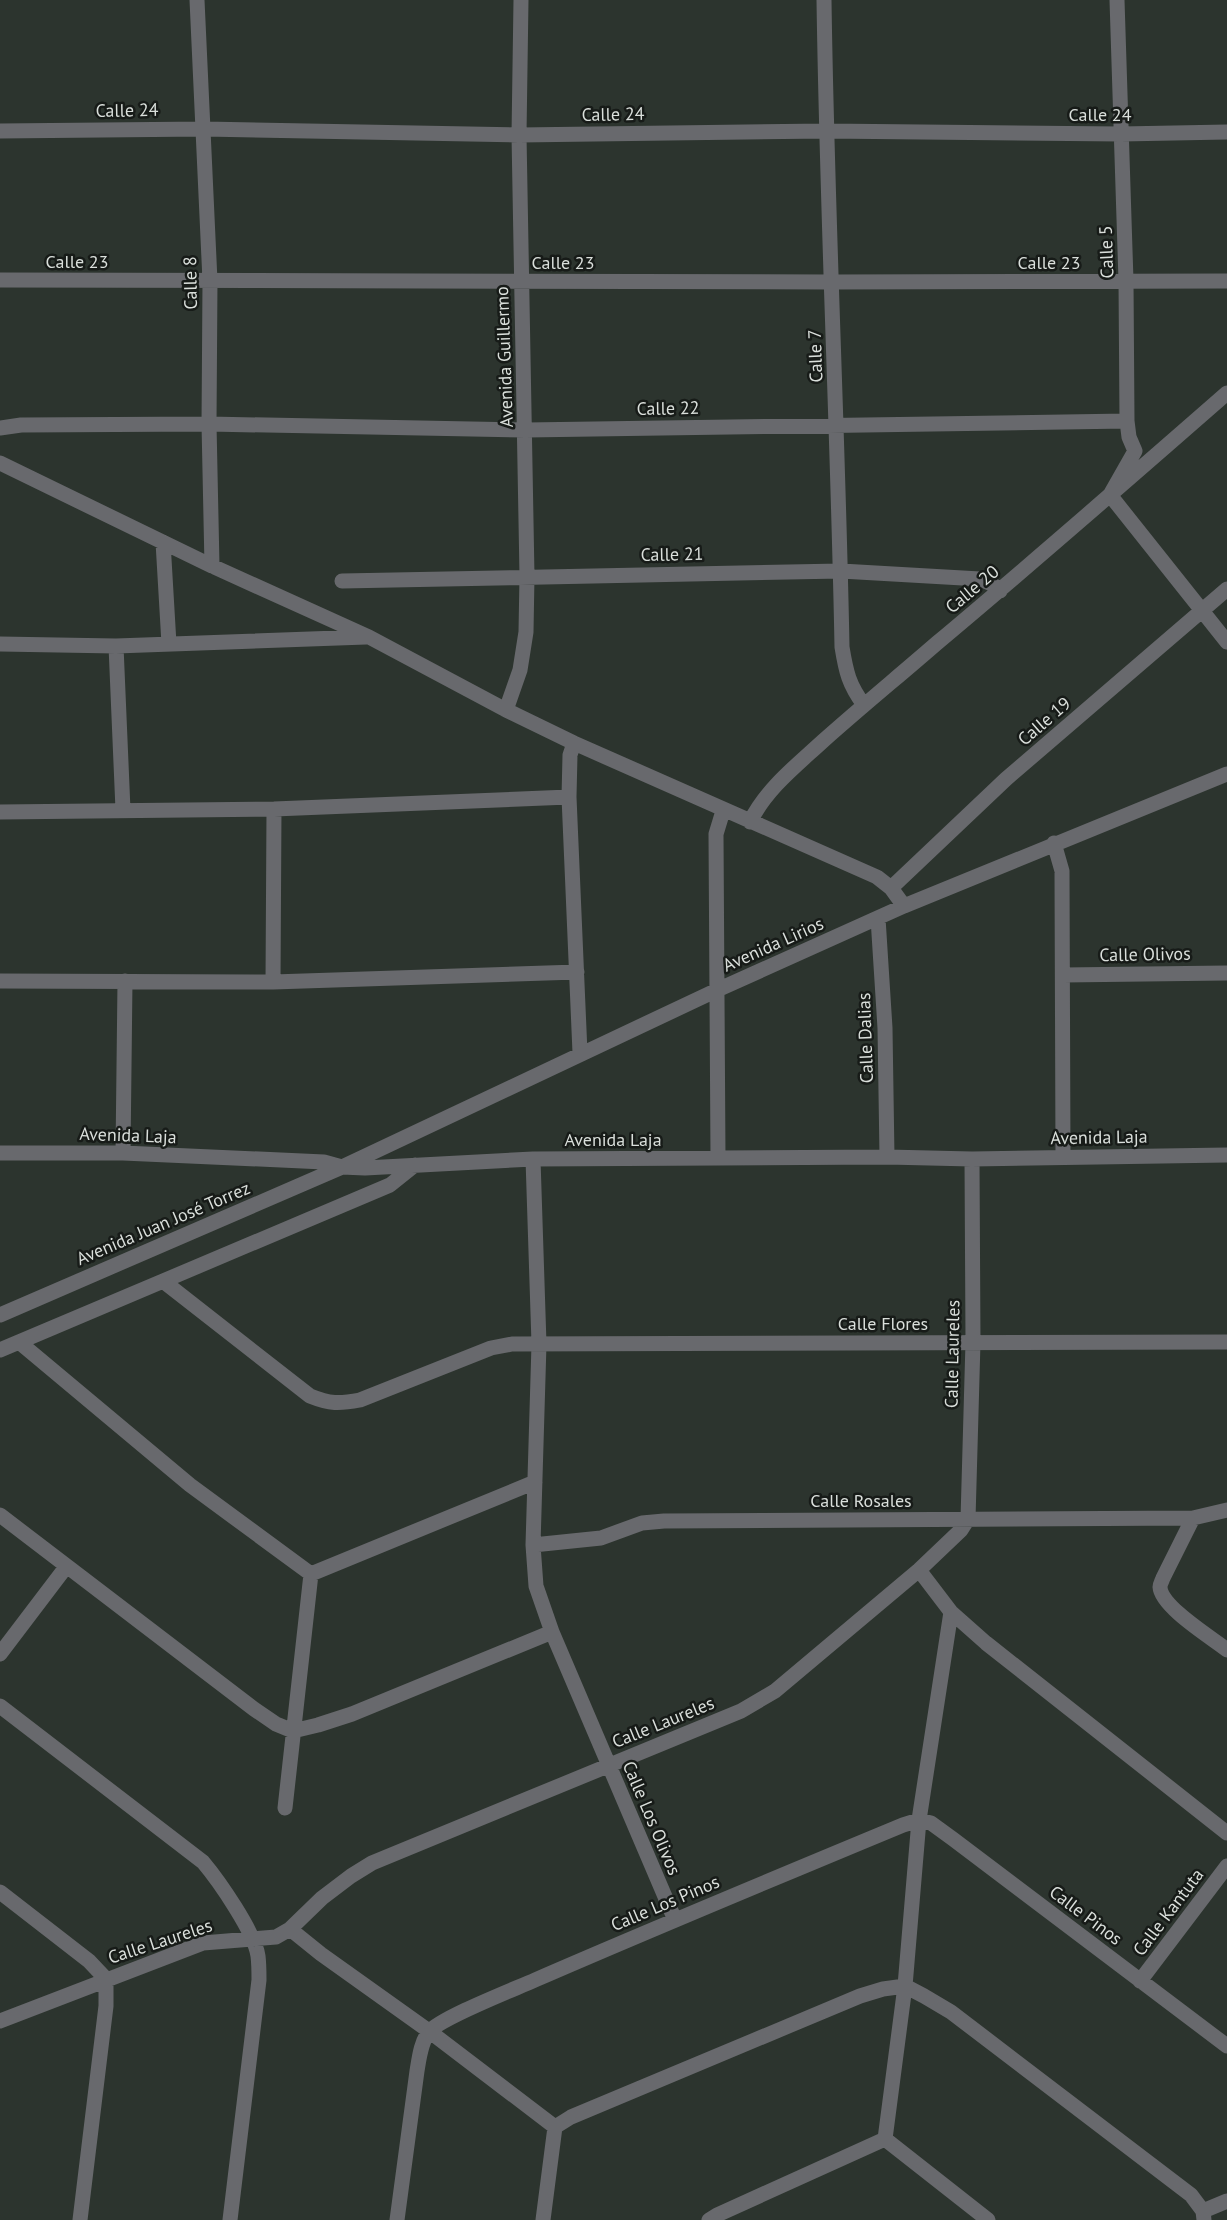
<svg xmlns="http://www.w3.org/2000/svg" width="1227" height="2220" viewBox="0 0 1227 2220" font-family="'PT Sans',sans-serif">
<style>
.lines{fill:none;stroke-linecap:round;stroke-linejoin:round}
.minor{stroke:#68696d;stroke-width:15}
.labels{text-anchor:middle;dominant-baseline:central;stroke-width:5;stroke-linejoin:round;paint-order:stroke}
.street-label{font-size:18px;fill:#dadfdb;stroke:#171b18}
</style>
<rect width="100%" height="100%" fill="#2c342e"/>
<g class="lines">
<path class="minor" d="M197 0 210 281 209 424 212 566
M824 0C827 216 838 432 842 647 846 672 849 685 864 705
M1117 0 1126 281 1127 421 1129 437 1135 451 1110 495 1227 642
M0 131 204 129 519 135 826 131 1121 134 1227 132
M0 280 832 282 1227 281
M0 428 21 425 209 424 526 430 1127 421
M0 463 212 566 369 637 506 710 574 743 877 877 891 888 904 906
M163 542 169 644
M342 581 841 571 980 579 992 584 1000 591
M0 644 116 646 366 637
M116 646 123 810
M506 710 520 670 526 632 527 576 519 135 521 0
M574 743 570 755 569 797 580 1053
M0 812 274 809 569 797
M750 822C766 789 797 765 823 741 860 708 899 676 937 643 1035 561 1131 477 1227 393
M1054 843 1062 871 1063 1157
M891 888 1006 779 1227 589
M878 918 885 1028 887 1157
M1063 975 1227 973
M0 981 273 982 577 972
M273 982 274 809
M0 1153H123L324 1162 342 1167 365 1168 533 1159 887 1157 972 1159 1227 1155
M123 1153 125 981
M718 1158 716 834 723 811
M533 1159 539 1344 533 1545 536 1586 552 1632 675 1920
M163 1281 310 1396C330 1404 339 1404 360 1400L491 1348 512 1344 1227 1342
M0 1315 342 1167 715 991 904 906 1227 774
M19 1342 190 1485 311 1574 535 1482
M0 1350 390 1185 415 1165
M0 1515 254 1709 276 1724 293 1731 318 1725 352 1714 552 1632
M1193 1518 1163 1578C1162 1581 1160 1584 1160 1587 1161 1607 1212 1638 1227 1650
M533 1545 601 1538 642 1523 664 1521 1193 1518 1227 1510
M919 1570 951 1612 986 1643 1227 1833
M0 1654 66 1567
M0 1706 203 1862C219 1881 255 1933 258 1956 259 1964 259 1973 259 1980L230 2220
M285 1808 311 1574
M919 1820 931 1823 953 1839 1227 2046
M0 1892 89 1961 106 1979V2006L80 2220
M290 1929 321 1954 429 2031 555 2127
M1140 1981 1227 1866
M0 2021 203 1943 276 1937 290 1929 322 1898 351 1876 372 1863 741 1711 775 1691 919 1570 961 1530 968 1519 973 1342 972 1159
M885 2139 905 1986 919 1820 951 1612
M885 2139 988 2220
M1203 2211 1227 2201
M397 2220 417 2071C419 2059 421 2041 429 2032 440 2018 515 1989 535 1980 657 1927 780 1876 903 1825L919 1820
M543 2220 555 2127 571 2117 860 1996 883 1989 905 1986 924 1996 951 2012 1191 2195 1203 2211 1204 2220
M709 2220 717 2215 885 2139"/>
</g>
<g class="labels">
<g class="street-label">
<text transform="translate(127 110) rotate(-1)">Calle 24</text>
<text transform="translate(613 114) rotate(-1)">Calle 24</text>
<text x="1100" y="114">Calle 24</text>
<text transform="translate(1106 252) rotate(-92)">Calle 5</text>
<text x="77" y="261">Calle 23</text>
<text x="563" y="262">Calle 23</text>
<text x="1049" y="262">Calle 23</text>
<text transform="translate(190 283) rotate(-91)">Calle 8</text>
<text transform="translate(815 356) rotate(-92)">Calle 7</text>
<text transform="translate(504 357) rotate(-92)">Avenida Guillermo</text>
<text transform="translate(668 408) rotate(-1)">Calle 22</text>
<text transform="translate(672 554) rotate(-1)">Calle 21</text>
<text transform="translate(972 589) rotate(-40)">Calle 20</text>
<text transform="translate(1044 721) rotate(-41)">Calle 19</text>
<text transform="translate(773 944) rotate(-24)">Avenida Lirios</text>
<text transform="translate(1145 954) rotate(-1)">Calle Olivos</text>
<text transform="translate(865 1038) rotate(-92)">Calle Dalias</text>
<text transform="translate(128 1135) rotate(2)">Avenida Laja</text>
<text transform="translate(1099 1137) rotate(-1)">Avenida Laja</text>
<text x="613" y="1139">Avenida Laja</text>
<text transform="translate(163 1223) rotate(-23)">Avenida Juan José Torrez</text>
<text x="883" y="1323">Calle Flores</text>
<text transform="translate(952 1354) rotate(-89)">Calle Laureles</text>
<text x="861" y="1500">Calle Rosales</text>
<text transform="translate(663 1722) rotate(-22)">Calle Laureles</text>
<text transform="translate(652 1818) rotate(67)">Calle Los Olivos</text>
<text transform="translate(665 1903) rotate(-23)">Calle Los Pinos</text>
<text transform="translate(1168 1912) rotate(-53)">Calle Kantuta</text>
<text transform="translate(1086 1915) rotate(37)">Calle Pinos</text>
<text transform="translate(160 1941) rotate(-18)">Calle Laureles</text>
</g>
</g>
</svg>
